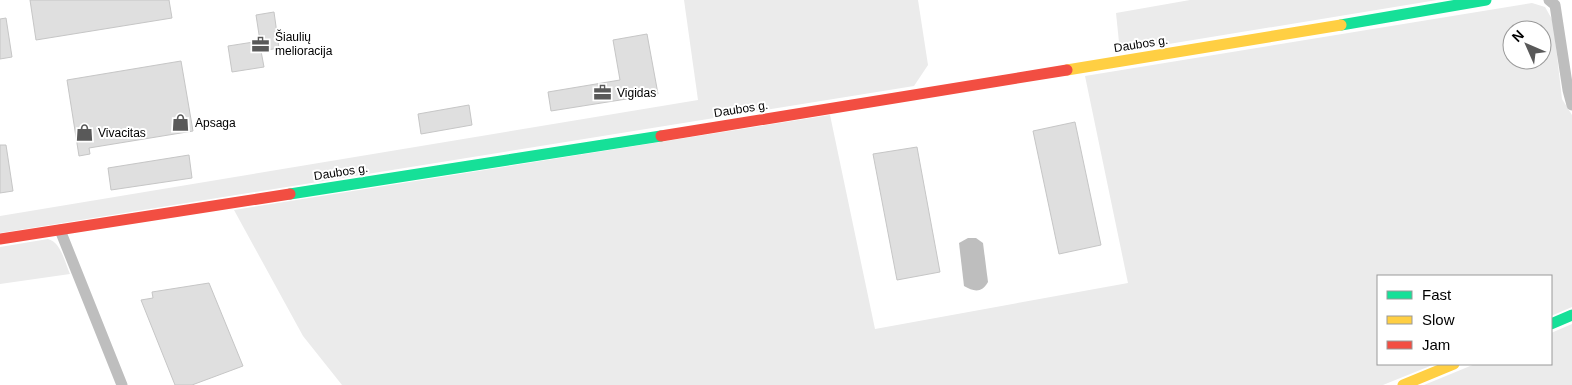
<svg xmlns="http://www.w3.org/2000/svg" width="1572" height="385" viewBox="0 0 1572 385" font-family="Helvetica,sans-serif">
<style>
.green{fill:#ebebeb;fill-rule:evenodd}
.water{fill:#bebebe}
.building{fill:#dfdfdf;stroke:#c6c6c6}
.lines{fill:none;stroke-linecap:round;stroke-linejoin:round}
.street{stroke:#bebebe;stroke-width:11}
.fast{stroke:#16e098;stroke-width:11}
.slow{stroke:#ffcf43;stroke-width:11}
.jam{stroke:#f24e42;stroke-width:11}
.labels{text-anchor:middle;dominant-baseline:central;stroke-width:4;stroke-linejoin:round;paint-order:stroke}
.poi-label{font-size:12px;fill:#000;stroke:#fff;text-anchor:start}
.street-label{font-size:12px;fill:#000;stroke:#fff}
</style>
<rect width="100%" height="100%" fill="#fff"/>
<path class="green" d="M684 0H918L928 65 914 86 0 233V216L698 100Z
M1190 0H1437L1120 52 1116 13Z
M1532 3 1545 7 1553 21 1562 99 1572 115V307L1551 316V276H1378V364H1435L1383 385H342L303 336 234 210 830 115 875 329 1128 283 1085 76ZM1512 30H1542V60H1512Z
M48 239C61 242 65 263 70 274L0 284V247Z
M1572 324V385H1424L1475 364H1551V333Z"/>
<path class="water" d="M968 238H976L983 243 988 282C982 293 974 292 964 286L959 243Z"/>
<path class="building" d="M30 0H169L172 18 36 40Z
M274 12 279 48 261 51 264 67 232 72 228 46 260 41 256 15Z
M6 18 12 57 0 59V19Z
M647 34 658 94 551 111 548 92 620 80 613 40Z
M181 61 193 131 89 148 90 154 79 156 67 80Z
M469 105 472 125 421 134 418 114Z
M1075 122 1101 245 1059 254 1033 131Z
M0 145H6L13 191 0 193Z
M917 147 940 272 897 280 873 154Z
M189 155 192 178 111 190 108 168Z
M209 283 243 366 192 385H175L141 300 153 298 152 292Z"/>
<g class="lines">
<path class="street" d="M1549 0 1555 5 1568 90 1572 105
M60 230 122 385"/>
<path class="fast" d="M1341 25 1486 0
M290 194 661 136
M1551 324 1572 315"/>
<path class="slow" d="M1067 70 1341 25
M1403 385 1454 364"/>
<path class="jam" d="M661 136 1067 70
M0 239 290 194"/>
</g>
<defs>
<symbol id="office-bare" viewBox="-9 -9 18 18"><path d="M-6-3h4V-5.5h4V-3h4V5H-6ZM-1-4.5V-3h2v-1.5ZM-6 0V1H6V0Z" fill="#595959" stroke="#fff" stroke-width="2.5" paint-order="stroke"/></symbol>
<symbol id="shop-bare" viewBox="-9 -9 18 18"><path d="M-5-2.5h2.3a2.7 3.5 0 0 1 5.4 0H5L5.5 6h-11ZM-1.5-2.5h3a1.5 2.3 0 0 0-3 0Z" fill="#595959" stroke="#fff" stroke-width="2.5" paint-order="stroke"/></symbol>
</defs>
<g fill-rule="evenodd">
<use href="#office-bare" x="248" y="32" width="25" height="25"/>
<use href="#office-bare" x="590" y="80" width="25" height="25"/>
<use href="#shop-bare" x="168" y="110" width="25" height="25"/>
<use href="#shop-bare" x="72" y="120" width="25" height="25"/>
</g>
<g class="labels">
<g class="poi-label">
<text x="275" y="37">Šiaulių<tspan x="275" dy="14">melioracija</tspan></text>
<text x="617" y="93">Vigidas</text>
<text x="195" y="123">Apsaga</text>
<text x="98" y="133">Vivacitas</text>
</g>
<g class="street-label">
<text transform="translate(1141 44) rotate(-9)">Daubos g.</text>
<text transform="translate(741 109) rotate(-9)">Daubos g.</text>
<text transform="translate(341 172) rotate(-9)">Daubos g.</text>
</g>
</g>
<rect x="1377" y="275" width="175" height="90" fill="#ffffff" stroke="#999999"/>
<rect x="1387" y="291" width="25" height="8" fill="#16e098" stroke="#999999"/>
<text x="1422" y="300" font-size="15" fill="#000000">Fast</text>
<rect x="1387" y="316" width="25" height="8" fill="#ffcf43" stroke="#999999"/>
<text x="1422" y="325" font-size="15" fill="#000000">Slow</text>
<rect x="1387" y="341" width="25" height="8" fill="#f24e42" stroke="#999999"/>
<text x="1422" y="350" font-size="15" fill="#000000">Jam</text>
<g transform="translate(1527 45) rotate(315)"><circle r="24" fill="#ffffff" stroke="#999999"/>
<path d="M0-4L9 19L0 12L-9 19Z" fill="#595959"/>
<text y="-8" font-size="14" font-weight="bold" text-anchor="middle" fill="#000000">N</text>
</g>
</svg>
